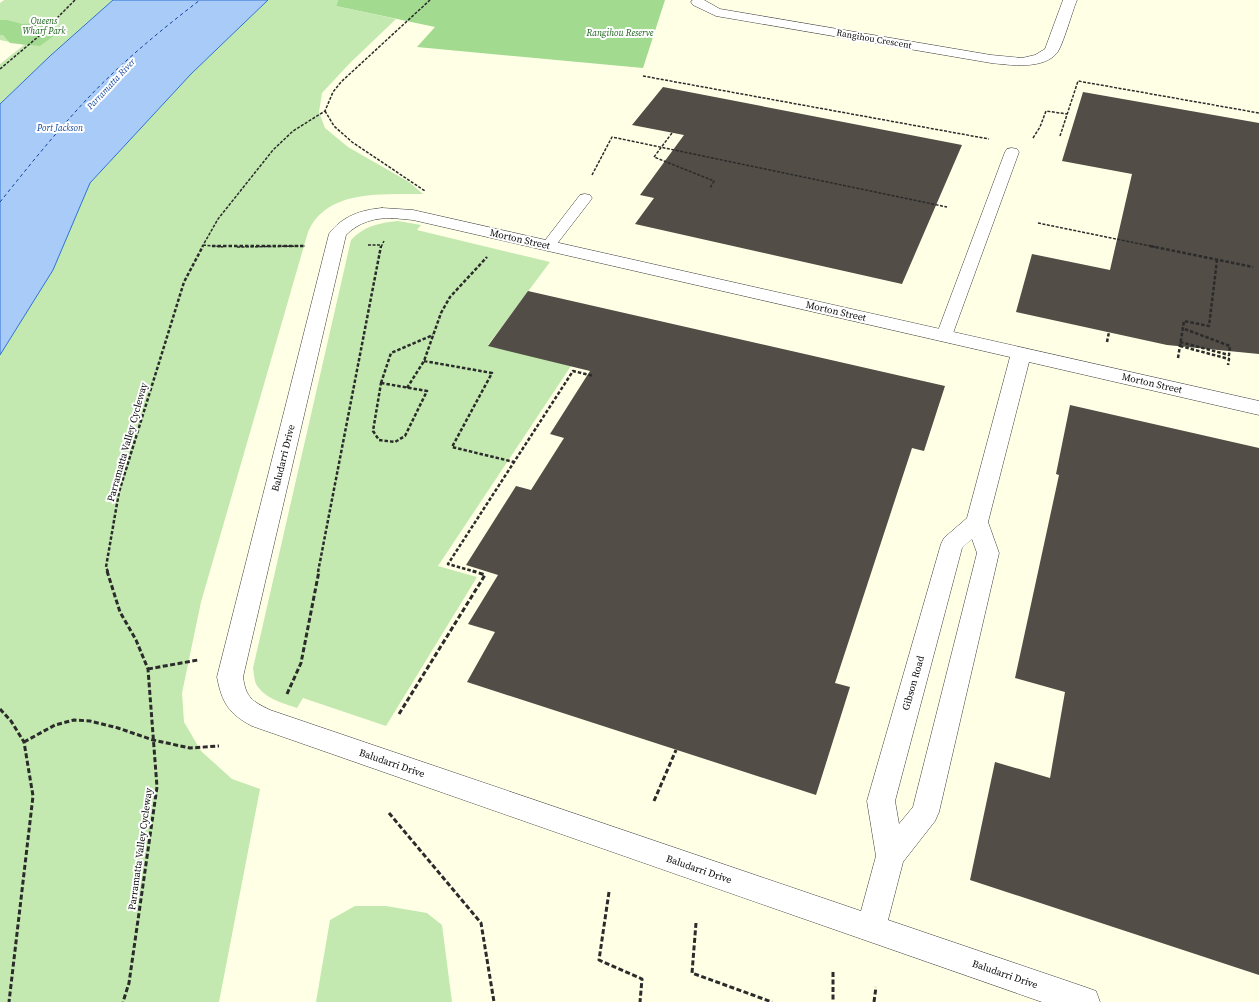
<svg xmlns="http://www.w3.org/2000/svg" width="1259" height="1002" viewBox="0 0 1259 1002" font-family="'Source Serif 4',serif">
<style>
.green{fill:#c3e9b0}
.forest{fill:#a2da8f}
.water{fill:#a9cbf8;stroke:#2e71d1}
.lines{fill:none;stroke-linecap:round;stroke-linejoin:round}
.ferry{stroke:#11459d;stroke-width:1;stroke-dasharray:3.5 3;stroke-linecap:butt}
.building{fill:#524d46}
.service-casing{stroke:#3c3c3c;stroke-width:1}
.minor-casing{stroke:#3c3c3c;stroke-width:1}
.path-far2{stroke:#2b2b2b;stroke-width:1.5;stroke-dasharray:3 1.5;stroke-linecap:butt}
.path-far1{stroke:#2b2b2b;stroke-width:2.5;stroke-dasharray:3.5 2;stroke-linecap:butt}
.path{stroke:#2b2b2b;stroke-width:3;stroke-dasharray:5 2.5;stroke-linecap:butt}
.service{fill:#fff;fill-rule:evenodd}
.minor{fill:#fff;fill-rule:evenodd}
.labels{text-anchor:middle;dominant-baseline:central;stroke-width:4;stroke-linejoin:round;paint-order:stroke}
.far-park-label{font-size:9px;font-style:italic;fill:#1b611a;stroke:#fff}
.far-street-label{font-size:9px;fill:#090909;stroke:#fff}
.far-water-label{font-size:9px;font-style:italic;fill:#11459d;stroke:#fff}
.street-label{font-size:10px;fill:#090909;stroke:#fff}
</style>
<rect width="100%" height="100%" fill="#ffffe6"/>
<path class="green" d="M4 0H113L50 56 0 104V64L24 45 0 40V3Z
M268 0H338L336 6 396 19 350 63 322 93 319 112 325 128 348 147 409 182 423 194C385 195 327 188 308 232L201 602 182 693 184 722 201 751 232 779 260 789 219 1002H0V355L53 270 90 183 191 74Z
M398 221 421 225 417 230 550 262 488 345 571 366 438 566 477 577 386 726 303 698 297 708C282 703 264 698 256 684 254 679 254 673 253 668L351 240C364 226 379 223 398 221Z
M355 906H386L427 913 442 925 452 1002H316L330 920Z"/>
<path class="forest" d="M338 0H665L643 68 417 47 435 27 336 6Z
M0 20H7L22 24 43 23 56 27V34L40 46 10 43 3 35H0Z"/>
<path class="water" d="M113 0H268L191 74 90 183 53 270 0 355V104L50 56Z"/>
<g class="lines">
<path class="ferry" d="M0 202C28 167 57 131 88 98 122 62 161 30 200 0"/>
</g>
<path class="building" d="M663 87 962 145 902 284 635 224 654 198 640 195 684 135 632 125Z
M1083 92 1259 123V354L1167 345 1016 312 1032 254 1110 270 1132 174 1062 161Z
M528 291 945 386 924 451 912 448 835 683 850 687 816 795 467 682 495 632 468 624 498 575 466 565 516 486 531 490 564 438 550 434 590 371 488 346Z
M1070 405 1259 448V975L970 880 995 762 1050 778 1065 692 1015 678 1059 475 1056 474Z"/>
<g class="lines">
<defs>
<path id="service" d="M1012 148 1017 149 1019 152 952 336 950 340 944 341 938 340 936 336 1005 152 1007 149Z
M585 194 590 195 592 198 590 201 553 249 548 251 543 249 540 246 543 243 580 195Z"/>
<path id="minor" d="M693 0H704L720 9 991 55 1022 58 1035 55 1045 49 1063 0H1077C1072 12 1063 45 1057 53 1043 70 1010 65 991 63L716 16 693 5 691 2Z
M382 208 413 210 1259 401V415L1029 362 988 522 999 553 939 812 935 821 903 862 888 920 1085 987 1096 991 1100 1002H1042L252 726C229 714 222 703 217 677L329 234C342 216 361 210 382 208ZM392 218 413 220 1010 357 967 518 944 538 941 544 867 801 876 856 861 911 270 710C252 701 246 698 243 677L346 235C359 222 374 218 392 218ZM972 539 977 553 913 807 899 824 895 801 962 548Z"/>
</defs>
<use href="#service" class="service-casing"/>
<use href="#minor" class="minor-casing"/>
<path class="path-far2" d="M0 69 39 36 75 0
M643 76 989 139
M325 111 334 126 352 142 425 191
M672 133 654 157 714 181 710 188
M1060 136 1078 81 1259 113
M1033 138 1040 127 1046 111 1067 114
M592 175 612 137 947 207
M1038 223 1155 247
M203 245 223 247
M368 245H381
M202 247 218 219 273 150 293 131 325 111 333 92 341 82 430 0
M237 247 305 246
M381 247 384 241"/>
<path class="path-far1" d="M212 246H305
M1150 246 1253 267
M1107 342 1109 332
M1180 342 1229 355 1230 346 1182 328
M1180 346 1229 359 1228 365
M1178 358 1184 321 1209 326 1217 260
M424 361 492 373 452 447 514 462
M381 383 427 391 405 436 395 442 379 440 373 431Z
M381 383 391 353 433 335
M407 388 424 361 441 313 450 297 487 257
M108 572 106 567 119 492 184 282 203 246
M318 572 381 246
M476 572 448 564 573 371 594 376"/>
<path class="path" d="M107 571 120 612 136 640 148 669 157 787 129 983 123 1002
M148 669 198 660
M287 694 301 663 319 571
M0 709 11 721 24 742 33 796 9 1002
M399 714 485 575 473 571
M24 742 55 725 74 720 90 721 118 728 153 740 190 748 219 746
M654 801 676 750
M389 813 481 923 494 1002
M609 892 599 960 642 979 640 1002
M696 923 692 973 772 1002
M833 972V1002
M874 1002 876 987"/>
<use href="#service" class="service"/>
<use href="#minor" class="minor"/>
</g>
<g class="labels">
<g class="far-park-label">
<text x="44" y="21">Queens<tspan x="44" dy="10">Wharf Park</tspan></text>
<text x="620" y="33">Rangihou Reserve</text>
</g>
<g class="far-street-label">
<text transform="translate(874 39) rotate(10)">Rangihou Crescent</text>
</g>
<g class="far-water-label">
<text transform="translate(111 84) rotate(-47)">Parramatta River</text>
<text x="60" y="128">Port Jackson</text>
</g>
<g class="street-label">
<text transform="translate(520 239) rotate(13)">Morton Street</text>
<text transform="translate(836 311) rotate(13)">Morton Street</text>
<text transform="translate(1152 383) rotate(13)">Morton Street</text>
<text transform="translate(127 442) rotate(-74)">Parramatta Valley Cycleway</text>
<text transform="translate(283 458) rotate(-76)">Baludarri Drive</text>
<text transform="translate(913 683) rotate(-74)">Gibson Road</text>
<text transform="translate(392 763) rotate(19)">Baludarri Drive</text>
<text transform="translate(140 849) rotate(-82)">Parramatta Valley Cycleway</text>
<text transform="translate(699 869) rotate(19)">Baludarri Drive</text>
<text transform="translate(1005 974) rotate(19)">Baludarri Drive</text>
</g>
</g>
</svg>
